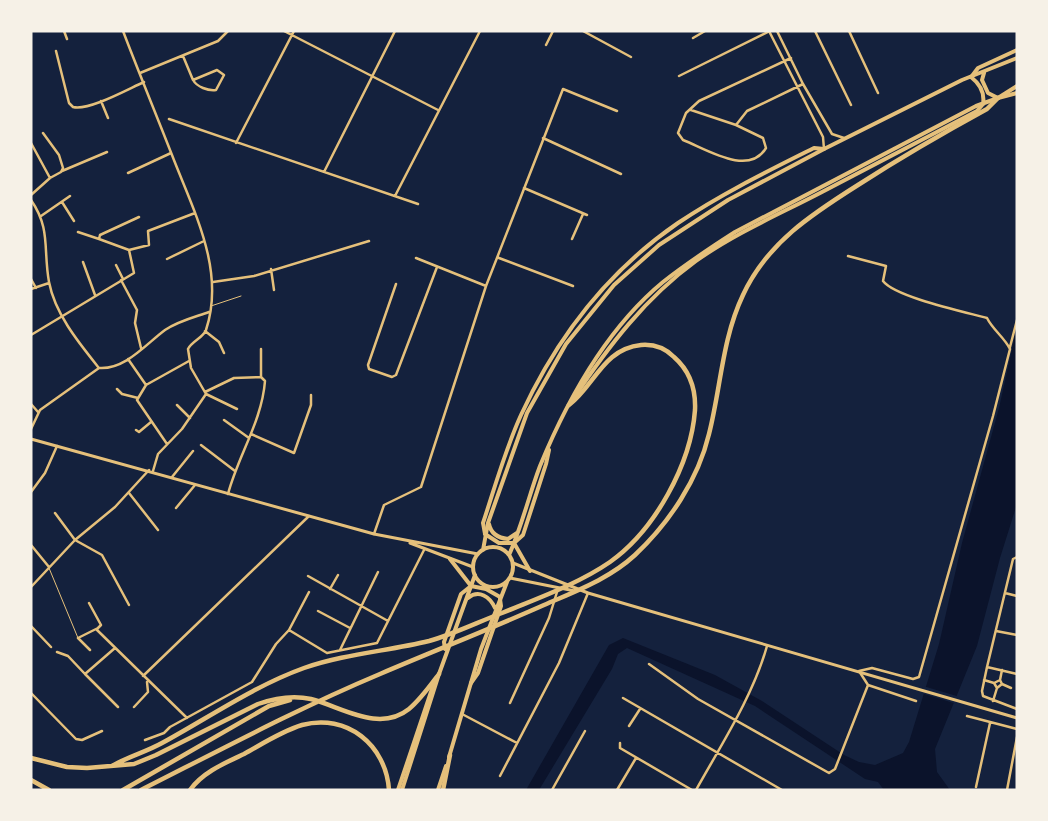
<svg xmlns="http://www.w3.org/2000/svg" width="1048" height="821" viewBox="0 0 1048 821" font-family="'Work Sans',sans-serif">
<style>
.water{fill:#0b132b}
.pier{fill:#14213d}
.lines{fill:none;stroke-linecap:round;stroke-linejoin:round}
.service{stroke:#e5c07b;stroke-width:1}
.minor{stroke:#e5c07b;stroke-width:2.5}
.secondary{stroke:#e5c07b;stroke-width:3}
.primary{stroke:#e5c07b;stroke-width:4}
.trunk{stroke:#e5c07b;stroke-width:4}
.motorway{stroke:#e5c07b;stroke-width:4.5}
</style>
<rect width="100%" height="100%" fill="#14213d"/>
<path class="water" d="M1017 326V504L1000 558 977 646 935 749 937 772 950 790H884L878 782 865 779 755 706 627 648 618 654 612 669 539 790H526L609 645 623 638 715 675 762 701 844 755 859 762 875 765 903 753 909 742 939 644 962 543 999 408Z"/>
<path class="pier" d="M923 686 960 697 957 704 921 693Z"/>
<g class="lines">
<path class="service" d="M211 306 241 296
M49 568 78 638"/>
<path class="minor" d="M64 31 67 39
M123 31C139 73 156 114 172 155 193 210 226 270 206 330 203 338 192 341 188 349L191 368 206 394 182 429 158 454 153 471
M284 31 438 110
M583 31 631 57
M769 31 823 137 824 149
M777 31 803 84 832 134 844 138
M815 31 851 105
M849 31 878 93
M693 38 705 31
M546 45 553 31
M56 51 69 103 73 107C89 111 128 89 144 82
M183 56 193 80C197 87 208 91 216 90L224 75 217 70 193 80
M791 58 699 101 686 113 678 133 683 140C706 149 749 177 766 148L763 138 736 125 747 111 803 84
M140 73 218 41 228 31
M679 76 770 31
M101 101 108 118
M691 110 736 125
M169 119 418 204
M543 138 621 174
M31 143 50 178
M236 143 294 31
M62 171 107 152
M324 172 395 31
M128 173 171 153
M524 188 587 215
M31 195 50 178 61 172 63 168 59 155 43 133
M395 196 480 31
M31 200C51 229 43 249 49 282 55 314 79 343 99 368
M62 202 74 221
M41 216 70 196
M139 217 100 235 99 239 129 250 149 245 148 231 195 213
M78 232 99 239
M572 239 583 214
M848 256 886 266 883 281C895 297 965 312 987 318 993 330 1004 337 1010 349L993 416 919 677 913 679 872 668 859 671 868 685 916 701
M416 258 486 286
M499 258 573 286
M167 259 204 241
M83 262 95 295
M116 265 123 279
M271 269 274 290
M31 279 36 288
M121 280 137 310 135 323 141 348
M213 282 254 276 369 241
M396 284 368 365 369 369 392 377 396 375 437 267
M31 289 49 283
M205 331 219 342 224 353
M31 335 134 273 129 250
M1010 347 1017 320
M128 359 146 385 137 400 167 444
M99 368C125 370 146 344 165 330 178 321 195 317 209 312
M261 377V349
M146 385 189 361
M117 389 122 394 138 398
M205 392 234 378 261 377 265 381C262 421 238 456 228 494
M206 394 237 409
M31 404 38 412
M177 405 190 418
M224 420 249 438
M31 429 40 410 99 368
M136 430 139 432 151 422
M251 434 294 453 311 405V395
M201 445 235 471
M172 477 193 451
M31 492 45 473 57 446
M129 493 158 530
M176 508 195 485
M55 513 75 540 102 555 129 605
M374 534 384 505 421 487 486 286 563 89 617 111
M31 545 49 567
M1017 557 1013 559 987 667 1017 674
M308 576 388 621
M31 587 75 540 115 507 149 470
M330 589 338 575
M1005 593 1017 596
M89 603 101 625 97 629
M318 611 350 628
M31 626 51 647
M289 630 327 653 377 643 424 550
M996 631 1017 635
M115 648 85 674 118 707
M90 650 78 638 96 629 187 718
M340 650 378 572
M57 652 68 656 85 674
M649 664 698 699 829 773 835 769 868 685
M987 667 982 691 983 696 1017 709
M143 676 309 516
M984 680 994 683
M1000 680 994 683 997 688 1002 684 1000 680 1002 670
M1002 684 1011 688
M31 693 76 739 82 740 102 731
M623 698 782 790
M993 701 997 688
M510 703 549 618 557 592
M134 707 148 692 147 682
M462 714 517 743
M967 716 1017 729
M629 726 640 709
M145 740 164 733 170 727 252 682 276 644 289 630 309 592
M620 743V748L692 790
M500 776 559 663 588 593
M976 787 990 723
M552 790 585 731
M617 790 636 758
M696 790C721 745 753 696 767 646
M1007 790 1017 737"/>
<path class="secondary" d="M31 439 374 534 478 554
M410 543 473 567
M513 563 588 593 1017 718
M510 578 575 591"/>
<path class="primary" d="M972 76 978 68 1017 50
M998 98 1017 93
M573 399C608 347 645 298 696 261 735 233 780 214 822 192 874 165 925 138 977 111L983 104
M485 534 483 523C495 487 505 450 521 415 556 339 608 271 678 223 721 194 768 171 814 148L824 149
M514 543 523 535 546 464 549 450
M445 649 444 642 461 594 471 586
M471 683 478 673 501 606 500 599
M398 790 434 683"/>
<path class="trunk" d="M984 73 982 80 988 93 998 98
M971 77C980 84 985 92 983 104
M489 524C491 534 498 538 508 539L517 533
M485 534 499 543H514
M514 543 530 571
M473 567a20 20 0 1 1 40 0a20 20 0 1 1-40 0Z
M483 550 488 523 527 413 566 344 614 285 659 245 728 200 824 149 962 80 1017 58
M509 555C522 526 529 495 540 466 568 398 606 329 663 282 686 264 710 248 735 232L976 106 998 98 1017 86
M450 559 471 586 486 589 500 597
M468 598C479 589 490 597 495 608
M449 757 481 649 507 582
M402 790 439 674 475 575
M438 790 446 766"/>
<path class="motorway" d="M31 758 67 767 87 768 134 764 156 755 258 704C275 698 293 695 311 699 342 707 379 733 409 709 420 700 430 686 439 674
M112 766C127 757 146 752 162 743 208 718 254 686 304 668 344 654 388 651 429 641 454 634 478 622 502 613 538 598 578 584 610 562 655 530 691 464 695 410 696 388 690 371 674 357 665 348 653 344 641 345 603 349 595 385 569 405
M31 780 49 790
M123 790 269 706 290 700
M141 790C220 750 299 708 380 674 434 651 490 629 544 605 576 591 609 579 635 555 669 523 698 480 709 434 721 387 722 339 743 295 767 243 812 214 858 185 900 158 943 133 987 109L998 98
M190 790C203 772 225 763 244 754 262 744 282 731 302 725 347 713 386 745 389 790
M443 790 450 755"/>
</g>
<rect width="1048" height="821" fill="none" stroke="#f6f1e7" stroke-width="65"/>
</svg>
